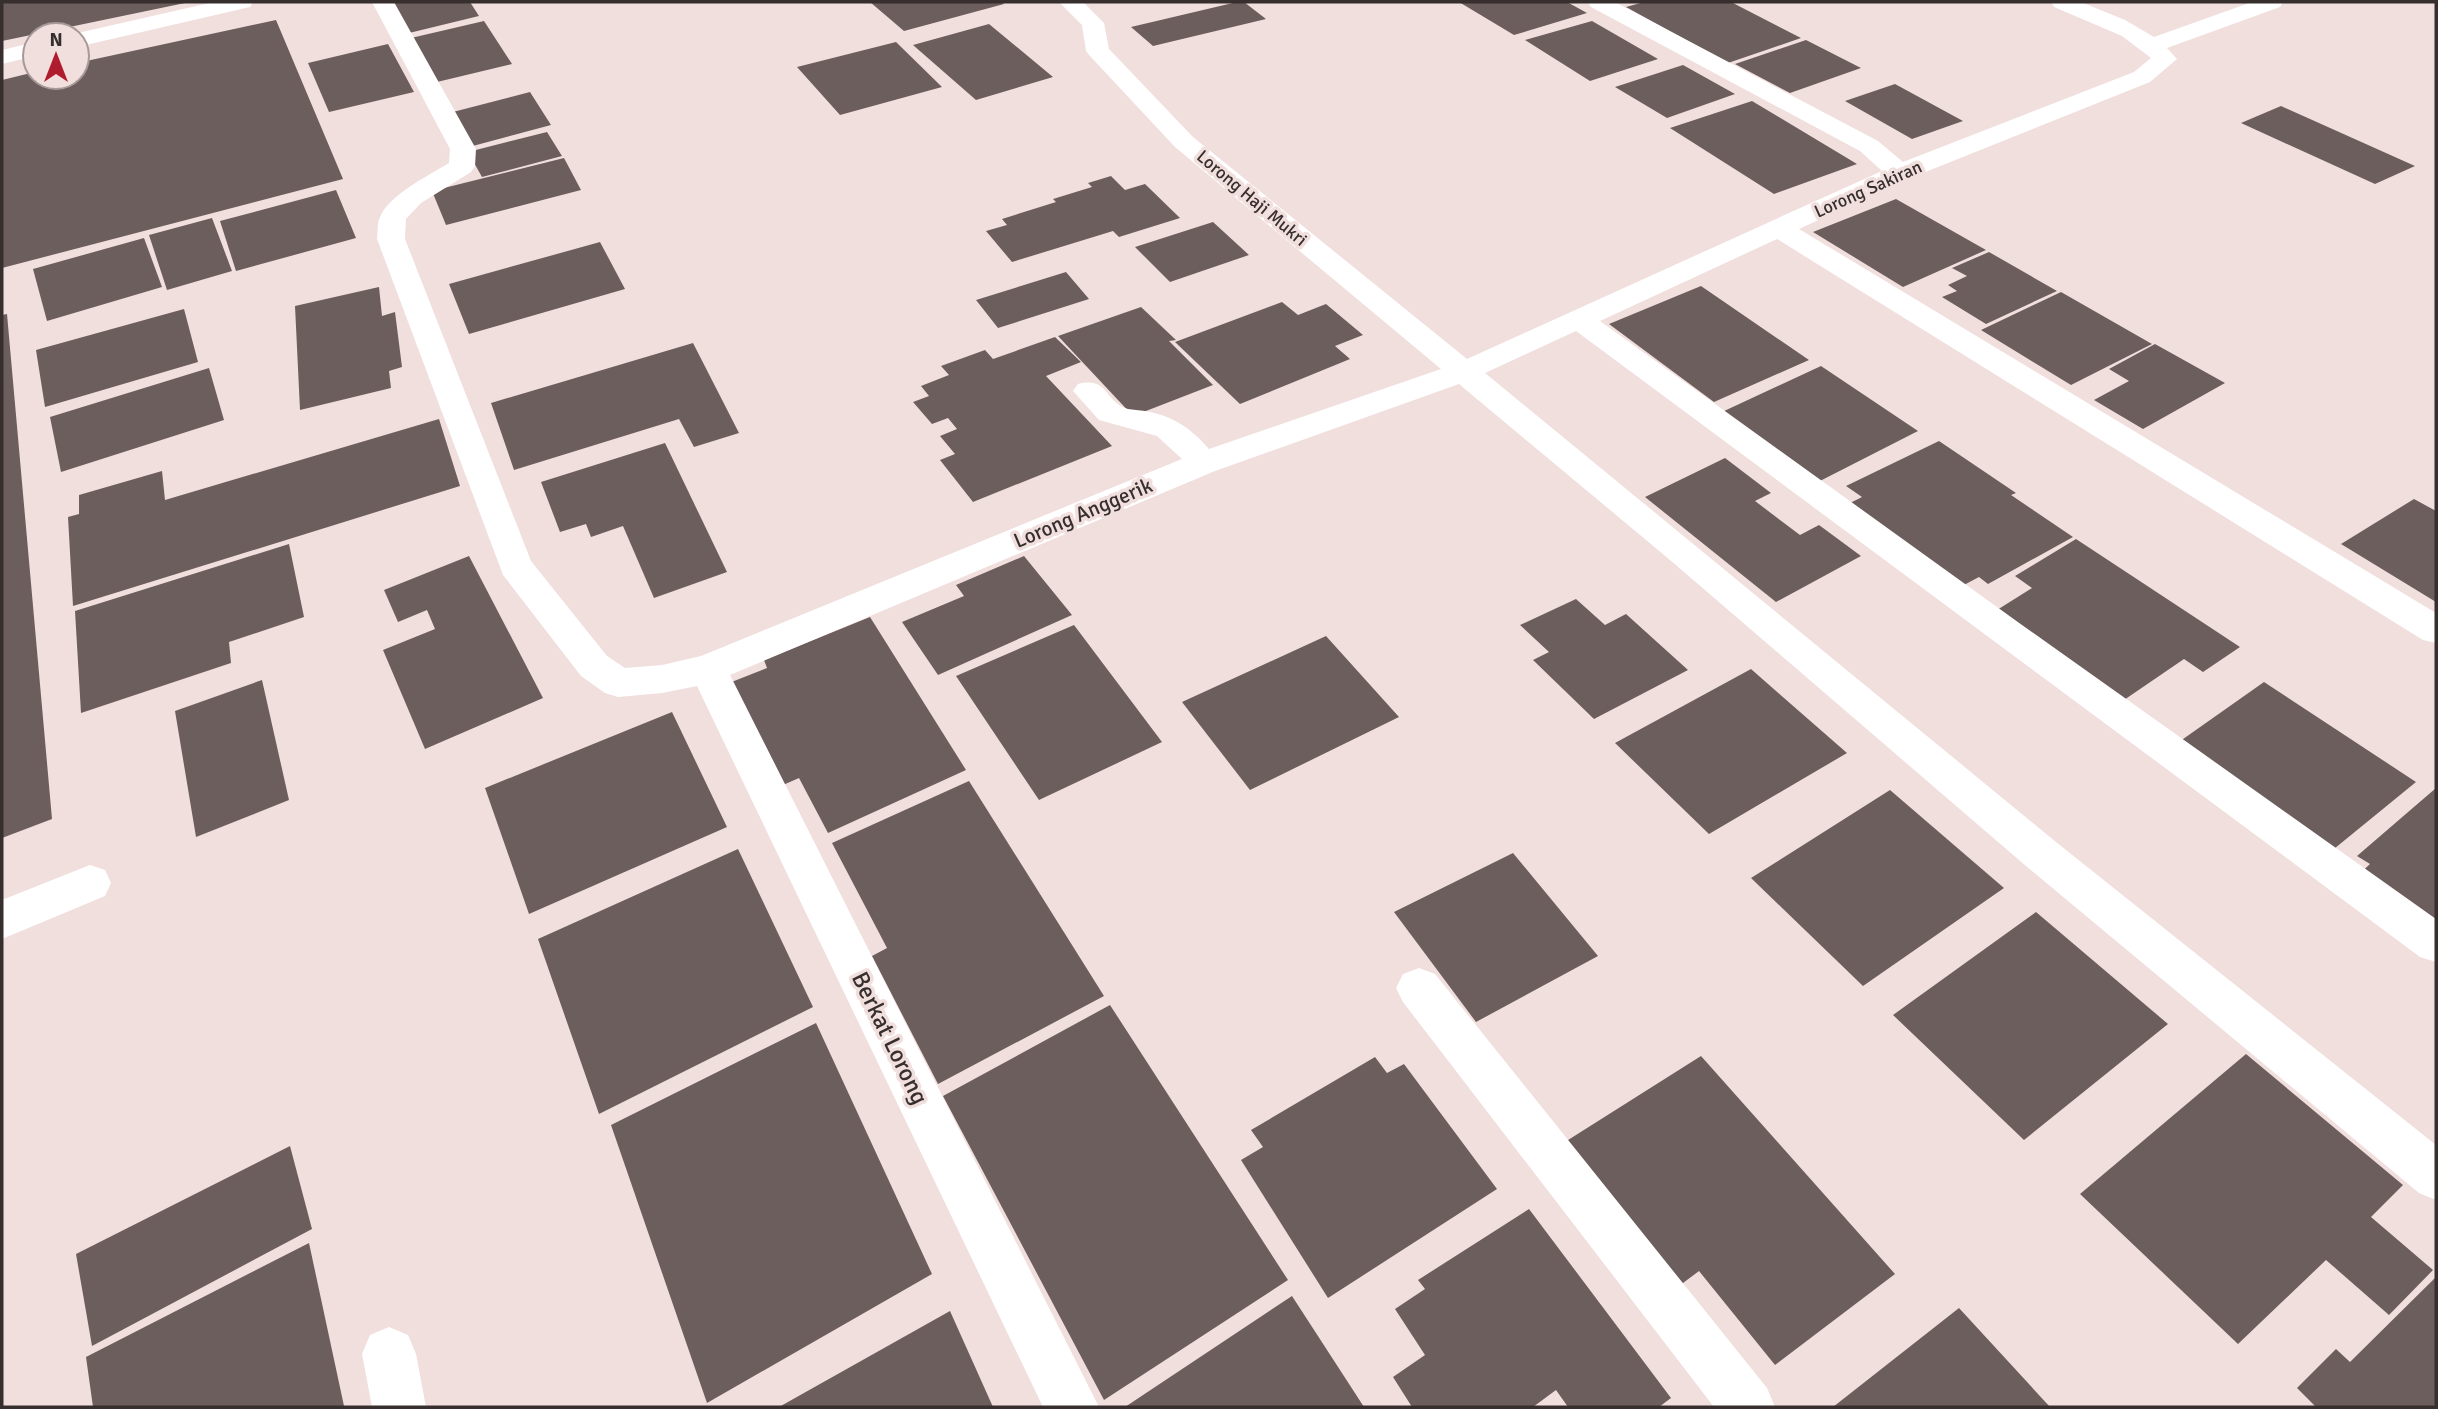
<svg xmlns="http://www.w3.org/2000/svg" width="2438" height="1409" viewBox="0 0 2438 1409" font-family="Signika,sans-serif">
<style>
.building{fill:#6c5e5d}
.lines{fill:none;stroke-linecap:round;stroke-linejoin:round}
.minor{fill:#fff;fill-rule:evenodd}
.labels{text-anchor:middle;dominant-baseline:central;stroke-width:7;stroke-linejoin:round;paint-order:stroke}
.far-street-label{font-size:18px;fill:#362f2e;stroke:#f1dfde}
.street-label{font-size:21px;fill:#362f2e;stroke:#f1dfde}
.near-street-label{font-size:24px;fill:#362f2e;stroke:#f1dfde}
</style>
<rect width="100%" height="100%" fill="#f1dfde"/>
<path class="building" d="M2 2H185V3L2 41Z
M391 2H470L479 16 409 33Z
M870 2H1002L1004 4 904 31Z
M1237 2H1244L1266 19 1153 46 1131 27Z
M1459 2H1567L1587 13 1514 35Z
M1644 2H1731L1801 38 1728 63 1626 7Z
M276 20 343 179 2 268V80L35 72V77H77V63Z
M484 21 512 64 437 82 411 38Z
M1592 21 1658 59 1590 81 1525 40Z
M989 24 1053 77 976 100 913 45Z
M1806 40 1861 68 1790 93 1735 64Z
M896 42 942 87 840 115 797 67Z
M388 44 414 92 329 112 308 63Z
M1683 65 1735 94 1667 118 1615 87Z
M1895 84 1963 121 1912 139 1845 101Z
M530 92 551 125 469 147 449 113Z
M1752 101 1857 164 1774 194 1670 128Z
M2281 106 2415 166 2375 184 2241 123Z
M547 132 562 156 482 177 468 152Z
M564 158 581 190 446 225 432 191Z
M1111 176 1125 190 1145 184 1180 218 1119 237 1113 231 1012 262 986 231 1007 225 1002 219 1056 202 1053 199 1092 187 1088 183Z
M336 190 356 238 236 271 220 221Z
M1896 199 1986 250 1903 287 1813 232Z
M212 218 232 271 167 290 149 235Z
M1213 222 1249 255 1170 282 1135 247Z
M144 238 162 287 47 321 33 269Z
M600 242 625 289 469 334 449 284Z
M1989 252 2057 291 1986 324 1942 297 1957 291 1948 285 1967 276 1952 268Z
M1066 272 1089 299 998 328 976 300Z
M1701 286 1809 360 1714 402 1609 324Z
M379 287 382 316 395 312 402 367 389 371 391 388 300 410 295 306Z
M2061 292 2152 344 2071 385 1981 330Z
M1282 302 1298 315 1326 304 1363 335 1335 346 1350 359 1240 404 1175 342Z
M1141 307 1176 340 1169 341 1213 385 1133 416 1058 336Z
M184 309 198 362 45 407 36 350Z
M7 314 52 819 2 838V315Z
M1055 337 1081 362 1046 376 1112 446 973 502 940 460 955 454 940 436 957 429 948 418 932 424 913 402 929 396 921 386 949 375 941 366 985 350 993 359Z
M693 343 739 433 694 447 679 419 514 470 491 403Z
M2155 344 2225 383 2143 429 2094 400 2129 381 2109 369Z
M1821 366 1918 431 1818 482 1722 412Z
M209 368 224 420 61 472 50 417Z
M439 419 460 486 73 606 68 517 79 514V495L162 471 165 500Z
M1939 441 2016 493 2011 495 2073 537 1988 584 1979 577 1962 586 1850 503 1862 497 1846 486Z
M665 443 727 572 654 598 623 526 591 537 586 524 560 532 541 482Z
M1725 458 1771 493 1755 501 1800 535 1819 525 1861 556 1776 602 1645 497Z
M2414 499 2436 511V602L2341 544Z
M2076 539 2240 647 2203 672 2184 659 2124 700 1997 610 2032 588 2015 576Z
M289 544 304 617 229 642 231 663 81 713 75 611Z
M469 556 543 698 425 749 383 650 435 629 427 610 398 622 384 590Z
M1024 556 1072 615 938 675 902 622 964 596 956 585Z
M1576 599 1605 625 1626 614 1688 670 1594 719 1533 660 1549 652 1520 625Z
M870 617 966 770 828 833 799 778 783 785 729 683 767 668 764 660Z
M1074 625 1162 742 1039 800 956 676Z
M1326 636 1399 717 1250 790 1182 702Z
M1751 669 1847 753 1709 834 1615 743Z
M262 680 289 800 196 837 175 711Z
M2264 682 2416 782 2329 853 2176 744Z
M672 712 727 827 529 914 485 788Z
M969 781 1104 996 938 1084 872 956 887 948 832 843Z
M2436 788V935L2355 878 2370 864 2357 856Z
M1890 790 2004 888 1863 986 1751 878Z
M738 849 813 1007 599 1114 538 939Z
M1513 853 1598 956 1476 1022 1394 912Z
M2036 912 2168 1024 2024 1140 1893 1015Z
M1110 1005 1288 1280 1104 1400 943 1096Z
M816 1023 932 1274 707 1403 611 1125Z
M2246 1054 2403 1185 2371 1217 2433 1270 2389 1315 2326 1260 2238 1344 2080 1194Z
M1701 1056 1895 1274 1775 1365 1699 1271 1671 1292 1557 1147Z
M1375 1057 1387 1073 1404 1064 1497 1189 1328 1298 1241 1160 1263 1147 1251 1130Z
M290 1146 312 1229 92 1346 76 1254Z
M1529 1209 1671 1398 1659 1407H1568L1556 1390 1533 1407H1412L1393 1377 1425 1355 1395 1309 1425 1289 1418 1280Z
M309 1243 344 1406 93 1407 86 1357Z
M2436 1277V1407H2316L2297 1388 2336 1349 2350 1362Z
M1292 1296 1364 1407H1125Z
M1959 1308 2050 1407H1833Z
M950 1311 993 1407H779Z"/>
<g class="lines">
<path class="minor" d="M214 2H253L250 7 77 47V35H69Z
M372 2H394L476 149 475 166 471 172 421 203 406 219 405 239 531 561 607 656 625 668 662 665 701 656 1182 459 1157 436 1099 420 1073 391 1078 384C1109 376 1104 402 1128 409 1133 410 1139 410 1145 411 1173 416 1191 428 1209 449L1441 369 1175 147 1090 56 1086 51 1082 25 1059 2H1083L1104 23 1109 49 1193 137 1467 359 1882 171 1860 151 1591 7 1588 2H1615L1878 141 1903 162 2134 72 2151 58 2122 36 2054 7 2051 2H2081L2125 20 2154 37 2252 2H2283L2280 7 2167 48 2177 59 2150 82 1908 179 1799 229 2436 613V643L2423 640 1777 239 1600 321 2022 625 2436 919V962L2420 957 1576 331 1485 373 2056 842 2436 1145V1200L2419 1193 2026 866 1670 560 1459 384 1215 471 730 675 1099 1407H1043L697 686 662 693 618 697 605 693 581 676 503 575 377 239C378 232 377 223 380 217 390 194 428 176 449 163L450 149Z
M35 42V56L2 64V50Z
M90 865 105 870 111 883 105 896 2 939V900Z
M1419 968 1435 974 1767 1388 1775 1407H1714L1403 1002 1396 988 1403 974Z
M389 1327 408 1335 416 1354 426 1407H372L362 1354 370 1335Z"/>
</g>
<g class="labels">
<g class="far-street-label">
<text transform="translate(1868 189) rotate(-24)">Lorong Sakiran</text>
<text transform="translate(1252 198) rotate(40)">Lorong Haji Mukri</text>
</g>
<g class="street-label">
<text transform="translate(1083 513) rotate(-23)">Lorong Anggerik</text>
</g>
<g class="near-street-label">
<text transform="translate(890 1038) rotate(64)">Berkat Lorong</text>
</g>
</g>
<rect width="2438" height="1409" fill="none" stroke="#362f2e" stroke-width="7"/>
<g transform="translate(56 56)"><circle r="33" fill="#f1dfde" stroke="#a69998" stroke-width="2"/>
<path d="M0-5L12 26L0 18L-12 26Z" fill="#af1c2e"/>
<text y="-10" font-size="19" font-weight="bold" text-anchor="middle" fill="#362f2e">N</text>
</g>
</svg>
